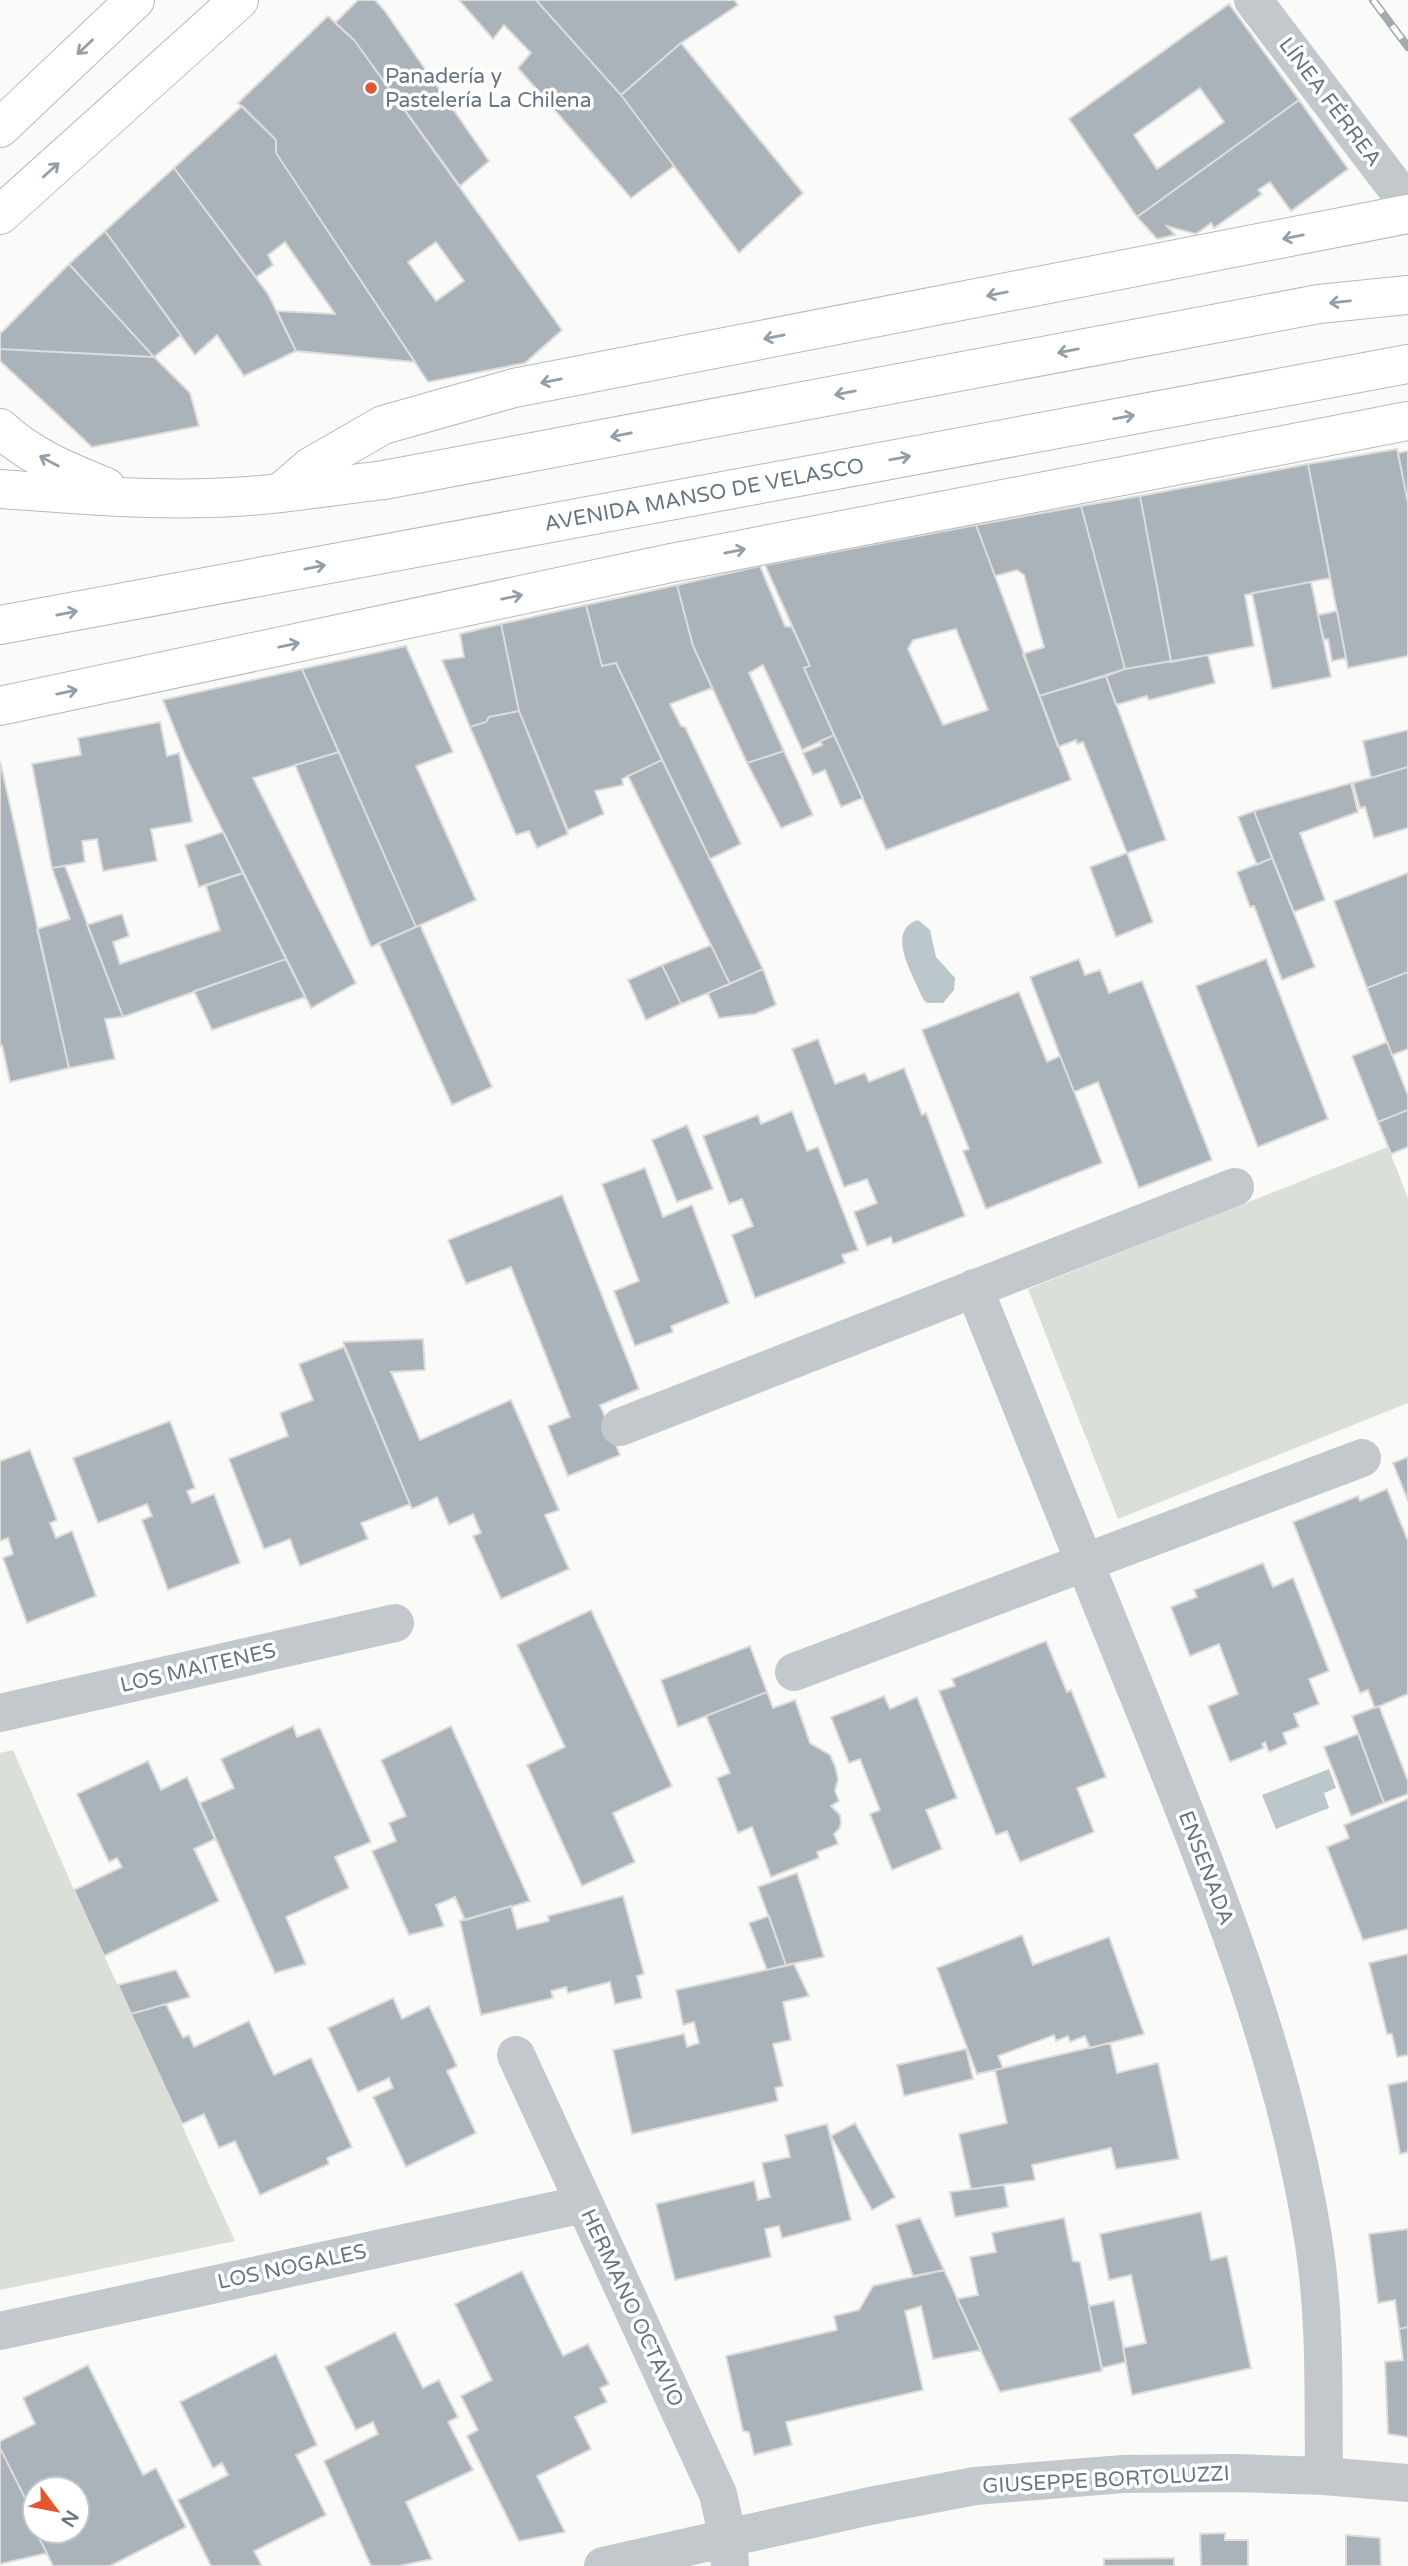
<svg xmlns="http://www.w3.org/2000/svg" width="1408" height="2566" viewBox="0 0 1408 2566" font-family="'Varela Round',sans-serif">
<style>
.green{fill:#dadfd7}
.water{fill:#bbc7cb}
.building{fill:#aab3b9;stroke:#dcdcda;stroke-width:2;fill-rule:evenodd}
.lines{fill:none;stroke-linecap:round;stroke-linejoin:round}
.major-casing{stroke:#b5babe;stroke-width:40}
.minor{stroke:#c3c8cc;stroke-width:38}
.major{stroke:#fff;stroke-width:38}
.rail-casing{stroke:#a2aab0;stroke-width:8}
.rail{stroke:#fff;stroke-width:5;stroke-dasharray:16;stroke-linecap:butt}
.oneway{stroke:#939fa8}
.poi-dot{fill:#e4572e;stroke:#fff;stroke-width:2.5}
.labels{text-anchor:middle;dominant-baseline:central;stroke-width:7;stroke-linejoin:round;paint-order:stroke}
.poi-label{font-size:21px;fill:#657683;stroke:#fff;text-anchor:start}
.street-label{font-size:21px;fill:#657683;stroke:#fff}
</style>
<rect width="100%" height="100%" fill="#fafaf8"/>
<path class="green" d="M1388 1147 1408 1198V1403L1118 1519 1028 1289Z
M13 1750 74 1890 235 2241 0 2290V1753Z"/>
<path class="water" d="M918 920 930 930 936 957 955 978 954 990 943 1003H927L923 999C914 976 884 931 918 920Z
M1329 1769 1336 1788 1324 1793 1329 1808 1276 1829 1262 1795Z"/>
<path class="building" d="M358 0H375L384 10 489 161 460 186 354 40 335 23Z
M459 0H536L621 95 674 166 631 198 518 68 531 53 504 25 493 39Z
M536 0H734L738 5 681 43 621 95Z
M1229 4 1299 100 1137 217 1069 119ZM1200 88 1224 122 1157 169 1134 135Z
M328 16 354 40 562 330 525 363 428 382 276 153V140L238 103ZM436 242 464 281 436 301 408 262Z
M681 43 803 193 739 253 621 95Z
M1299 100 1348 169 1291 211 1270 182 1258 190 1262 194 1214 228 1211 223 1196 234 1167 226 1175 235 1157 239 1137 217Z
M242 106 276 140V153L415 362 296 351 277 311 335 314 285 242 268 255 273 265 256 277 174 168Z
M174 168 268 294 296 351 244 376 217 335 195 355 105 231Z
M105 231 181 335 154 357 69 264Z
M69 264 154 357 0 349V334Z
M0 349 154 357 190 393 199 426 92 447 0 361Z
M1397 449 1408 503V656L1348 668 1308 464Z
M1408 451V503L1398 453Z
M1308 464 1330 578 1245 595 1254 646 1171 662 1140 496Z
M1140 496 1171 661 1125 669 1081 506Z
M1081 506 1125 669 1039 696 1023 654 1044 647 1024 575 1017 570 995 576 976 525Z
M976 525 1071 780 886 850 804 668 810 666 765 565ZM956 629 988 710 943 725 908 649 913 640Z
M760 566 785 626 792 627 810 666 804 668 834 735 802 750 763 665 749 673 784 751 747 763 693 646 677 585Z
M1311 582 1331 677 1272 689 1252 593Z
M677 585 693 646 712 688 670 704 681 726 685 727 741 844 710 859 616 663 602 666 586 605Z
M586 605 602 666 616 663 662 760 622 779 623 785 595 791 604 814 568 830 519 711 501 624Z
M1337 611 1346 658 1332 661 1328 639 1324 640 1318 615Z
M501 624 519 711 489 717 486 722 470 727 442 660 464 657 460 634Z
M406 646 453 752 416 766 476 900 416 927 302 669Z
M1208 655 1215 683 1149 700 1147 696 1116 705 1106 676 1125 669Z
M302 669 339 752 253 778 356 983 311 1008 185 755 163 700Z
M1106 676 1166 840 1127 853 1083 742 1077 744 1076 740 1058 747 1039 696Z
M519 711 568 834 537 848 529 831 516 835 470 727 486 722 489 717Z
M160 722 167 756 179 753 192 822 151 829 157 861 103 871 97 839 82 841 85 862 52 868 32 764 81 755 78 738Z
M1408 730V767L1371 778 1363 741Z
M834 735 863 798 841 807 825 770 813 775 803 753 822 745 820 741Z
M784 751 813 815 781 828 747 763Z
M339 752 416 927 371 947 295 765Z
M662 760 763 969 730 984 628 776Z
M0 761 69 1068 10 1082 2 1045 0 1046Z
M1408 767V828L1374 838 1365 807 1360 808 1353 783Z
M1351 783 1358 812 1300 833 1325 900 1294 912 1254 811Z
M1254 811 1272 858 1257 865 1238 817Z
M223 832 243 873 199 887 185 845Z
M1127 853 1153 922 1116 937 1090 867Z
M1272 858 1315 967 1282 980 1254 906 1250 907 1237 872Z
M65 866 123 1017 105 1019 115 1059 69 1068 37 929 70 919 52 868Z
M243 873 286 959 123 1017 87 925 122 914 129 936 113 942 120 964 220 930 206 886Z
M1408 873V972L1367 988 1334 901Z
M420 925 492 1087 452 1105 379 943Z
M711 945 730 984 681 1004 662 965Z
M286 959 305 997 212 1030 194 991Z
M1079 959 1085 975 1100 970 1109 993 1142 981 1212 1160 1139 1188 1098 1082 1074 1092 1030 977Z
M1266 959 1328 1119 1258 1147 1196 986Z
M662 965 681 1004 646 1020 628 980Z
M763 969 776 1005 755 1014 719 1018 708 993Z
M1408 972V1049L1392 1055 1367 988Z
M1019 992 1047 1062 1060 1056 1102 1163 986 1209 963 1151 969 1149 922 1030Z
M818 1039 835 1084 865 1073 869 1082 904 1068 922 1115 926 1113 965 1216 893 1244 891 1237 867 1246 854 1212 877 1203 867 1179 844 1187 792 1049Z
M1387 1042 1408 1096V1110L1378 1122 1352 1056Z
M1408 1110V1147L1391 1154 1378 1122Z
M792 1111 807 1151 818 1147 858 1250 842 1255 845 1263 755 1298 732 1235 753 1226 742 1199 729 1204 703 1136 758 1115 761 1124Z
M687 1125 713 1189 677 1202 652 1140Z
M645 1168 663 1217 692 1205 729 1303 671 1326 673 1332 635 1346 614 1291 639 1281 602 1184Z
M562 1195 639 1389 600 1405 620 1455 568 1476 548 1426 570 1417 511 1267 466 1284 448 1240Z
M423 1339 425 1370 391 1372 420 1440 511 1400 559 1510 545 1515 569 1569 501 1599 473 1536 481 1533 473 1514 449 1525 437 1497 412 1509 343 1342Z
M344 1347 410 1504 361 1523 368 1539 300 1566 290 1539 264 1549 229 1459 288 1436 280 1413 313 1400 299 1364Z
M170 1421 195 1488 187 1491 192 1503 214 1494 240 1563 168 1590 142 1520 152 1516 147 1504 98 1523 73 1458Z
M30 1450 57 1520 50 1523 56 1538 72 1531 96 1596 27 1623 3 1558 13 1554 8 1538 0 1541V1461Z
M1408 1457V1501L1393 1463Z
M1387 1489 1408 1541V1694L1375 1708 1368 1690 1360 1693 1293 1522 1358 1496 1360 1501Z
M1263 1563 1273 1587 1293 1578 1329 1671 1309 1679 1319 1704 1294 1714 1299 1727 1283 1733 1287 1744 1269 1752 1265 1742 1262 1744 1264 1748 1230 1762 1208 1706 1238 1694 1219 1644 1190 1656 1171 1607 1197 1597 1194 1590Z
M591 1610 672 1786 613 1813 635 1862 582 1886 527 1765 565 1747 517 1645Z
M1046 1641 1067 1692 1071 1690 1106 1777 1077 1788 1094 1832 1020 1862 1007 1831 996 1835 939 1691 955 1686 952 1679Z
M750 1646 767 1692 678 1727 661 1680Z
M767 1692 773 1708 795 1700 810 1743 830 1755 835 1766 838 1779 835 1791 839 1801 831 1806 840 1815 841 1823 839 1829 834 1834 838 1844 817 1852 819 1858 771 1877 752 1827 738 1833 717 1778 730 1773 706 1716Z
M884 1696 890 1709 917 1697 957 1798 926 1810 942 1849 892 1870 870 1814 880 1810 860 1759 849 1763 831 1717Z
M1379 1706 1408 1781V1794L1384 1803 1352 1716Z
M293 1726 297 1737 320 1728 371 1842 335 1857 349 1888 286 1917 306 1964 275 1973 200 1803 234 1788 221 1759Z
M451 1726 530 1901 465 1920 455 1897 436 1905 444 1926 409 1935 372 1851 396 1841 389 1823 406 1816 381 1760Z
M1358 1734 1384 1803 1351 1816 1324 1747Z
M148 1761 161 1790 187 1777 215 1839 194 1849 219 1901 104 1956 74 1890 122 1867 117 1858 109 1862 77 1794Z
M1408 1799V1929L1363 1940 1327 1847 1349 1838 1344 1825Z
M797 1873 824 1957 786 1965 758 1887Z
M623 1896 644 1974 637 1976 642 1998 615 2004 610 1982 568 1993 566 1987 551 1991 553 1998 481 2015 460 1921 511 1906 517 1929 549 1921 548 1916Z
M769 1916 786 1965 767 1970 749 1923Z
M1022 1935 1033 1965 1109 1937 1144 2034 1090 2048 1085 2036 1070 2042 1068 2036 1056 2041 1054 2035 998 2056 1003 2068 977 2074 937 1968Z
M1408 1954V2055L1397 2057 1392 2034H1387L1369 1963Z
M794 1964 809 1996 783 2002 791 2040 773 2044 783 2086 775 2088 778 2101 632 2134 613 2050 684 2034 687 2047 699 2043 694 2022 683 2025 676 1990Z
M176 1970 190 1997 131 2014 118 1985Z
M393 1998 402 2019 429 2006 457 2066 447 2071 476 2133 406 2167 373 2097 393 2088 389 2078 358 2092 328 2028Z
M166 2004 183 2038 189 2035 194 2047 249 2021 274 2075 311 2058 352 2147 327 2158 329 2164 260 2195 235 2141 219 2148 204 2114 182 2124 131 2014Z
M1110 2043 1117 2073 1158 2063 1179 2159 1116 2169 1111 2148 1032 2165 1035 2180 971 2189 959 2134 1007 2123 995 2070Z
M966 2049 973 2079 904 2096 897 2065Z
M1408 2081V2152L1400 2154 1388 2085Z
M855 2123 895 2197 872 2210 831 2136Z
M827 2124 851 2220 782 2238 779 2226 765 2229 771 2257 675 2280 656 2204 754 2181 758 2200 770 2197 762 2163 790 2157 785 2135Z
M1004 2185 1008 2207 955 2217 950 2192Z
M1201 2212 1211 2260 1227 2256 1251 2368 1132 2395 1123 2348 1146 2343 1131 2275 1109 2280 1100 2234Z
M920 2218 944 2270 913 2276 896 2225Z
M1064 2218 1073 2261 1080 2262 1102 2371 1000 2392 957 2299 978 2295 970 2257 996 2252 992 2233Z
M1408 2229V2327L1399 2329 1395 2300 1378 2303 1369 2234Z
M944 2270 981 2350 933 2359 921 2306 905 2311 923 2390 786 2422 792 2445 754 2455 749 2432 743 2431 726 2356 837 2330 834 2316 859 2310 873 2286Z
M522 2271 563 2356 588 2344 609 2384 600 2388 607 2402 575 2417 591 2449 537 2476 565 2532 519 2541 467 2436 478 2430 461 2396 492 2380 455 2304Z
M1114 2301 1126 2362 1102 2368 1089 2306Z
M1408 2327V2437L1388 2434 1385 2362 1403 2360 1399 2329Z
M395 2332 423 2388 439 2380 458 2417 448 2422 473 2470 406 2502 432 2559 399 2566H371L324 2461 378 2434 373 2422 356 2430 325 2367Z
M276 2354 317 2445 296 2455 326 2515 254 2551 262 2566H211L178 2500 228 2475 222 2463 213 2468 180 2402Z
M88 2365 143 2475 156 2468 186 2527 110 2566H53L36 2531H77V2500L82 2497 76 2485 69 2489H35V2513L33 2514 0 2448V2441L35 2424 23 2398Z
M0 2448 33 2514 35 2531 47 2553 0 2564Z
M1225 2533V2540H1248V2566H1201L1200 2534Z
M1346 2535 1380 2538 1381 2566H1346Z
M1174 2558V2566H1104V2559Z"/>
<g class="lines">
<defs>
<g id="major">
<path d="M0 128 135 0"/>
<path d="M0 215 239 0"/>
<path d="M0 428C29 456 69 472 106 487"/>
<path d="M0 489C69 494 139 500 208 498 267 497 325 487 384 480L1319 304 1408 295"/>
<path d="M280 493 310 467 383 425 514 388 1408 214"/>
<path id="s1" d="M0 625 1408 364"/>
<path d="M0 706 671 563 1408 421"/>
</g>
</defs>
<use href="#major" class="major-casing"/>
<path class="minor" d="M1253 0 1408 204
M974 1288C1032 1432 1089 1575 1148 1719 1216 1889 1286 2062 1314 2244 1326 2321 1323 2399 1324 2476
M620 1427 1235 1187
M794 1672 1362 1458
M0 1713 395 1623
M516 2055 718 2494 728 2539 730 2566
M0 2331 584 2204
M603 2566 870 2506 975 2486 1123 2474 1236 2473 1324 2476 1408 2483"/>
<use href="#major" class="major"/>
<defs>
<path id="rail" d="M1373 0 1408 47"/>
</defs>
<use href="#rail" class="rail-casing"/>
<use href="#rail" class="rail"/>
</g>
<defs><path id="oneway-shaft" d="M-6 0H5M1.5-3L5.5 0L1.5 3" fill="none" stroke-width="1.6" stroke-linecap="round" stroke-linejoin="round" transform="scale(1.75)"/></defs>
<g class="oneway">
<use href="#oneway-shaft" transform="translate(85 47) rotate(137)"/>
<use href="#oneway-shaft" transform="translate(51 170) rotate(-42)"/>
<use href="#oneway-shaft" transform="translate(1293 237) rotate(169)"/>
<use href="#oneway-shaft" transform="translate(997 294) rotate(169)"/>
<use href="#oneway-shaft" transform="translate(1340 302) rotate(174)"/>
<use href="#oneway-shaft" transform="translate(774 337) rotate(169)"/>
<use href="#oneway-shaft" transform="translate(1068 351) rotate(169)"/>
<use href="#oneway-shaft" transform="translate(551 381) rotate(169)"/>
<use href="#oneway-shaft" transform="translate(845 393) rotate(169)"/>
<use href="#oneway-shaft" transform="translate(1124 417) rotate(-10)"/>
<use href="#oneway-shaft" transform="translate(621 435) rotate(169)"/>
<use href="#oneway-shaft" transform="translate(900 458) rotate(-10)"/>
<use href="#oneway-shaft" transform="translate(49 461) rotate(-152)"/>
<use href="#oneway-shaft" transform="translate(735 551) rotate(-11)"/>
<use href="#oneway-shaft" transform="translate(315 567) rotate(-11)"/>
<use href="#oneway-shaft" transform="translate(512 597) rotate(-12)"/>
<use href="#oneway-shaft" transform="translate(67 613) rotate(-11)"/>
<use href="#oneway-shaft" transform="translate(289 645) rotate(-12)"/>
<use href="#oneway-shaft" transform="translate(67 692) rotate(-12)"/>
</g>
<circle class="poi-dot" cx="371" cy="88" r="7"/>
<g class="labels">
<g class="poi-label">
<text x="385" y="76">Panadería y<tspan x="385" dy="24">Pastelería La Chilena</tspan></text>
</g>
<g class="street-label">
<text transform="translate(1330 102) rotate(53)">LÍNEA FÉRREA</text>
<text stroke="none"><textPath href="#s1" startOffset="716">AVENIDA MANSO DE VELASCO</textPath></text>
<text transform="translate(198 1668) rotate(-13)">LOS MAITENES</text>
<text transform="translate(1206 1868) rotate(69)">ENSENADA</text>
<text transform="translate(292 2267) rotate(-12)">LOS NOGALES</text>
<text transform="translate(632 2308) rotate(65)">HERMANO OCTAVIO</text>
<text transform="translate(1106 2480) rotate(-3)">GIUSEPPE BORTOLUZZI</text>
</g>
</g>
<g transform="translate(56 2510) rotate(122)"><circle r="33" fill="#ffffff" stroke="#c1c8cd" stroke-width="2"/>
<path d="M0-5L12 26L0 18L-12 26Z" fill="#e4572e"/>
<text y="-10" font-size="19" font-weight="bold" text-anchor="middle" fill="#657683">N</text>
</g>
</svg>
